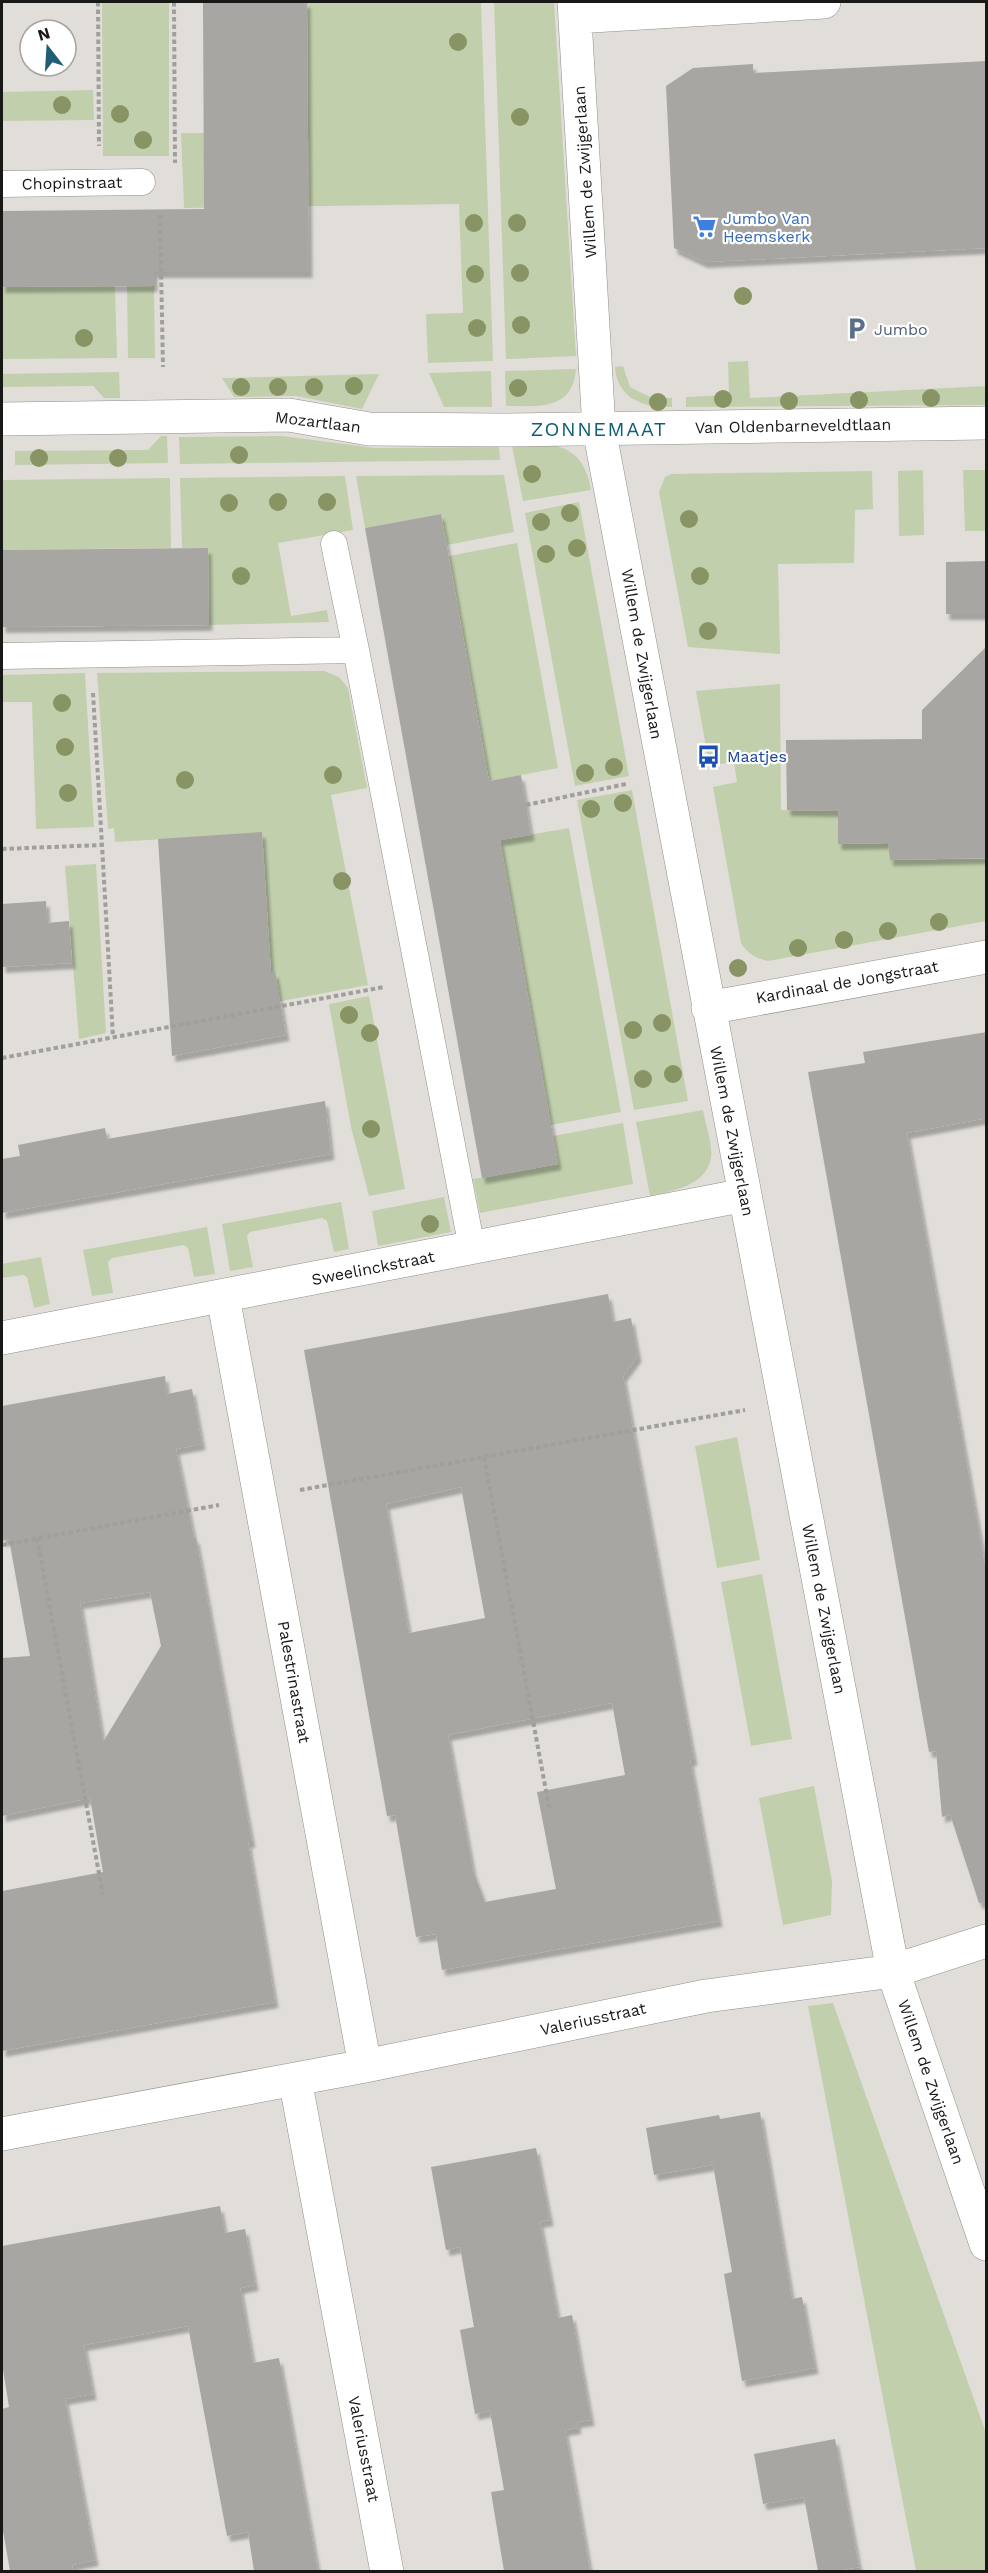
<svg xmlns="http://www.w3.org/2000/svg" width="988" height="2573" viewBox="0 0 988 2573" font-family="'Work Sans',sans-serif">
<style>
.green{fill:#c1cfac}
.building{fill:#a8a6a2;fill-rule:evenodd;filter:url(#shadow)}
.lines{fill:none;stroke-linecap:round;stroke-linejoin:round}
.lane-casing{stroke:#918e8a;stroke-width:27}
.street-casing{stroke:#918e8a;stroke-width:34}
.path{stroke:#a19f9c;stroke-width:4;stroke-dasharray:4.5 3;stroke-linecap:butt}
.lane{stroke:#fff;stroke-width:26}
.street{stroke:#fff;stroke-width:33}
.tree{fill:#889463}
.labels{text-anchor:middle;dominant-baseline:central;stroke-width:4.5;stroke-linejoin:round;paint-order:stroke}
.street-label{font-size:16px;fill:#181816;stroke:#fff}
.shop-label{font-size:16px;fill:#366cbe;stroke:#fff;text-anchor:start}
.service-label{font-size:16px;fill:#4e5e75;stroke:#fff;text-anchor:start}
.transit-label{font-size:16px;fill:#164399;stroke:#fff;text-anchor:start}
.quarter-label{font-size:20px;letter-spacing:1.5px;fill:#0f5d76;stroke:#fff}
</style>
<defs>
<filter id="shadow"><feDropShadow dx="3.5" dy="6" stdDeviation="1.5" flood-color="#0004"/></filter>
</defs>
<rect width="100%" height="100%" fill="#e1deda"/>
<path class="green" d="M102 2H169V156H103Z
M307 2H481L493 361 428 363 426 314 463 313 459 204 184 208 181 133H204L308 177Z
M494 2H554L576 356 506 359Z
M93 90 94 120 2 121V92Z
M115 286 117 358 2 359V287Z
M127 286H154L155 358H128Z
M748 361 750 398 986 386V405L686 407V397L729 395 728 362Z
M623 366 630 387 650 397 672 398V407C644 408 617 399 615 367Z
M576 369C573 411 538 406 506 406L505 371Z
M491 371 492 407H444L429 373Z
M119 372 120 398H104L93 386 2 387V374Z
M379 374 362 409 296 396 234 397 222 378Z
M161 436H167L168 463 15 465V451L148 450Z
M282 436 375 448 499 447 500 460 180 464 179 437Z
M553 445C578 451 587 466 591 490L523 501 512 446Z
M923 470 924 535 899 536 898 471Z
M963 470H986V531H965Z
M872 471 873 509 855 510 854 563 778 564 780 654 688 647 659 492 665 477 671 474Z
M504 475 514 532 447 545 441 514 365 528 356 476Z
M345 476 353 530 278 543 291 616 327 610 329 622 209 625 208 548H182L180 478Z
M170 478 171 548 2 550V480Z
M579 502 629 776 575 786 525 513Z
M517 543 558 768 489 781 449 556Z
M324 671 339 677 348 688 367 788 331 795 368 985 222 1012 271 972 262 833 115 842 114 828 108 829 97 673Z
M85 673 94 827 36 829 32 702H2V675Z
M780 684 781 810 838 811 839 844 889 843 890 860 986 859V921L768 961C755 958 748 954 741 943L713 787 737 782 734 762 720 764 719 757 708 758 696 691Z
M632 790 688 1101 634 1110 577 800Z
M569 828 621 1112 551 1125 500 840Z
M96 864 106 1033 79 1039 65 866Z
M369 996 405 1189 369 1196 351 1127 329 1004Z
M703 1110C705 1124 713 1144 711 1158 706 1186 672 1191 650 1196L636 1122Z
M623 1123 633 1184 480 1213 473 1179 558 1164 553 1136Z
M444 1197 451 1232 378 1246 372 1211Z
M341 1202 349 1249 334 1252 327 1221 322 1218 250 1232 247 1236 253 1267 230 1271 222 1224Z
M207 1227 215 1274 194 1277 188 1248 184 1245 112 1258 108 1262 113 1293 92 1296 83 1250Z
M41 1257 50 1304 34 1308 27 1277 23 1275 2 1278V1264Z
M737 1437 760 1560 717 1568 695 1446Z
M762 1574 792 1739 751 1746 721 1582Z
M814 1786 832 1881 831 1915 783 1925 759 1798Z
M833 2003 986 2433V2571H916L808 2006Z"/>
<path class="building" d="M203 2H307L309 272H154V286L2 287V211L204 209Z
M987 61V248L704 262 674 248 666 86 693 68 753 64V73Z
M441 514 489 781 521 775 531 835 500 840 558 1164 482 1178 365 528Z
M208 548 209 625 2 627V550Z
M987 561V614H946V562Z
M987 646V858L890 860 888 843 838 844V811L787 810 786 740 922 739V710Z
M262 832 271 973 275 972 286 1035 172 1056 158 839Z
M46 901 47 923 69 921 72 963 2 967V904Z
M987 1032V1118L907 1133 987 1576V1902L979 1903 950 1814 942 1817 936 1751 929 1752 808 1072 865 1063 863 1052Z
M325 1101 331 1154 2 1213V1159L20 1156 18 1145 105 1128 107 1139Z
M608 1294 613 1322 631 1318 638 1356 623 1376 694 1760H690L719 1921 442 1970 436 1934 416 1937 395 1815 387 1816 304 1350ZM461 1487 485 1618 409 1633 386 1504ZM612 1703 625 1775 537 1792 556 1889 485 1902 473 1871 448 1735Z
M165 1376 167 1394 192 1389 202 1444 176 1449 194 1538H196L252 1842H248L275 2002 2 2051V1891L103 1872 90 1798 2 1816V1658L30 1656 9 1539 2 1541V1406ZM150 1592 161 1646 103 1742 80 1603Z
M760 2112 792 2299 802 2297 815 2368 742 2381 724 2274 732 2272 713 2165 654 2175 646 2128 719 2115 720 2119Z
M536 2148 550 2220 540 2222 558 2318 572 2315 591 2420 577 2422 578 2428 565 2430 590 2571H504L491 2492 504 2490 490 2411 475 2414 460 2330 474 2327 460 2247 446 2250 431 2167Z
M220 2206 225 2233 245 2229 255 2285 240 2288 253 2363 279 2358 318 2571H254L248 2532 227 2536 188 2326 84 2345 93 2394 65 2399 95 2560 72 2565 73 2571H10L2 2525V2409L9 2407 2 2363V2246Z
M835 2439 859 2567 836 2571H818L804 2497 763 2504 754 2454Z"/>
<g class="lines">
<defs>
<path id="lane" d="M2 184 142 182
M356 650 472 1248
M2 656 356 650 334 544"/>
<path id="street" d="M574 2 599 429 893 1971 986 2244
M575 17 824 2
M2 419 289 415 369 429 502 430 986 423
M708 1008 986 957
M223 1297 365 2066
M2 1338 745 1195
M295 2079 387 2572
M2 2134 365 2066 706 1996 893 1971 986 1941"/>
</defs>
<use href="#lane" class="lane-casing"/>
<use href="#street" class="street-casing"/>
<path class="path" d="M98 2 99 146
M174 2 175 163
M160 215 163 367
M93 693 102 845
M526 805 626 784
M2 849 102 845 113 1037
M2 1058 384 987
M484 1457 549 1807
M300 1490 745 1410
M37 1538 103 1895
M2 1545 219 1505"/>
<use href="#lane" class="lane"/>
<use href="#street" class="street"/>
</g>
<g class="tree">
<circle cx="458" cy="42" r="9"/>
<circle cx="62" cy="105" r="9"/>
<circle cx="120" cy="114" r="9"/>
<circle cx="520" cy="117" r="9"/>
<circle cx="143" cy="140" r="9"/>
<circle cx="474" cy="223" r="9"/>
<circle cx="517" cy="223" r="9"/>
<circle cx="520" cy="273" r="9"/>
<circle cx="475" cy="274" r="9"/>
<circle cx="743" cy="296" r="9"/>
<circle cx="521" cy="325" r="9"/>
<circle cx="477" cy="328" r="9"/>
<circle cx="84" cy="338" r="9"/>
<circle cx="354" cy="386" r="9"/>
<circle cx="241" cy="387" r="9"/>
<circle cx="278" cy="387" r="9"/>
<circle cx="314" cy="387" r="9"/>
<circle cx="518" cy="388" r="9"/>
<circle cx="931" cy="398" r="9"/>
<circle cx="723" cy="399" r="9"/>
<circle cx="859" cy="400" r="9"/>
<circle cx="789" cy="401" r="9"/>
<circle cx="658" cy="402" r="9"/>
<circle cx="239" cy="455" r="9"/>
<circle cx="39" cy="458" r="9"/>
<circle cx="118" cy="458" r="9"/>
<circle cx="532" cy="474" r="9"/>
<circle cx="278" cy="502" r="9"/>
<circle cx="327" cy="502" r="9"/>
<circle cx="229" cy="503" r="9"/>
<circle cx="570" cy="513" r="9"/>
<circle cx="689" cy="519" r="9"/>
<circle cx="541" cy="522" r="9"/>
<circle cx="577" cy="548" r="9"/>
<circle cx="546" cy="554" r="9"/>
<circle cx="241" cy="576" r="9"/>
<circle cx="700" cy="576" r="9"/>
<circle cx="708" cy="631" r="9"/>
<circle cx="62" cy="703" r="9"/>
<circle cx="65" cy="747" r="9"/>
<circle cx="614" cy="767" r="9"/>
<circle cx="585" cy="773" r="9"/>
<circle cx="333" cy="775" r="9"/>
<circle cx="185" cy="780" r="9"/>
<circle cx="68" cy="793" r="9"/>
<circle cx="623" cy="803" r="9"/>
<circle cx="591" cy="809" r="9"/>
<circle cx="342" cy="881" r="9"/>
<circle cx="939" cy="922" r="9"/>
<circle cx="888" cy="931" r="9"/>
<circle cx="844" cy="940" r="9"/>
<circle cx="798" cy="948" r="9"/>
<circle cx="738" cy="968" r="9"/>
<circle cx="349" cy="1015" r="9"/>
<circle cx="662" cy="1023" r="9"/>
<circle cx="633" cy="1030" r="9"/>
<circle cx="370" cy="1033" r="9"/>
<circle cx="673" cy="1074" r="9"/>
<circle cx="643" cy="1079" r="9"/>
<circle cx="371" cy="1129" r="9"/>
<circle cx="430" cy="1224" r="9"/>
</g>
<defs>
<symbol id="supermarket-bare" viewBox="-9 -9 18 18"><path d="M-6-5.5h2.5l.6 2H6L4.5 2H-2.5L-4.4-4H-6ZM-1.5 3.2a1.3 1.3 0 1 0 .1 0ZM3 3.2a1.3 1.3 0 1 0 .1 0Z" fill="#3f7fe0" stroke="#fff" stroke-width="2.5" paint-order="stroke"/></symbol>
<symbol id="parking-bare" viewBox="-9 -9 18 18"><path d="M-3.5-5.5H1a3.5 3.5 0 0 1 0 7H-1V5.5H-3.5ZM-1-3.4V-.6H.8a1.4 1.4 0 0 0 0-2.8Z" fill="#5c6f8a" stroke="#fff" stroke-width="2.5" paint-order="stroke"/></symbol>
<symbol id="bus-bare" viewBox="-9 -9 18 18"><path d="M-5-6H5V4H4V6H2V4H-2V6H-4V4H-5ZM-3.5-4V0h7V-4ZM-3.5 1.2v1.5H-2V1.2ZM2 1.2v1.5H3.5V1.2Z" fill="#1a4fb4" stroke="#fff" stroke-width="2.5" paint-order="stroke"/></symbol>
</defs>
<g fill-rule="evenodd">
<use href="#supermarket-bare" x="688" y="210" width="33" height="33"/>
<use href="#parking-bare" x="840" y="312" width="33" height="33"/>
<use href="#bus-bare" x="692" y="740" width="33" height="33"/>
</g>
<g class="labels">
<g class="street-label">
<text transform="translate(585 172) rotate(-94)">Willem de Zwijgerlaan</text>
<text transform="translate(72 183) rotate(-1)">Chopinstraat</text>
<text transform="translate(318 422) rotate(7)">Mozartlaan</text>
<text transform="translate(793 426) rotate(-1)">Van Oldenbarneveldtlaan</text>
<text transform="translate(642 654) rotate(80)">Willem de Zwijgerlaan</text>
<text transform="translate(847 982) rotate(-10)">Kardinaal de Jongstraat</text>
<text transform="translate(732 1131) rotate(79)">Willem de Zwijgerlaan</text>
<text transform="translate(373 1268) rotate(-11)">Sweelinckstraat</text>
<text transform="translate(824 1609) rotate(79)">Willem de Zwijgerlaan</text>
<text transform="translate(294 1682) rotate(80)">Palestrinastraat</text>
<text transform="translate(593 2019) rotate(-12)">Valeriusstraat</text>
<text transform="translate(931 2082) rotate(71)">Willem de Zwijgerlaan</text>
<text transform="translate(364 2449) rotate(79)">Valeriusstraat</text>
</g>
<g class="shop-label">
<text x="723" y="218">Jumbo Van<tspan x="723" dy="18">Heemskerk</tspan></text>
</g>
<g class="service-label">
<text x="874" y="329">Jumbo</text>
</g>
<g class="transit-label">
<text x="727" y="756">Maatjes</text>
</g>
<g class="quarter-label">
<text x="599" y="429">ZONNEMAAT</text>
</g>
</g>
<rect width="988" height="2573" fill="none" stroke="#181816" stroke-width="6"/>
<g transform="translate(48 48) rotate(343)"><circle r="28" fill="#ffffff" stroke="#a3a3a2" stroke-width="1.5"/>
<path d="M0-4.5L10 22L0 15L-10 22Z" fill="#205e75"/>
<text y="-9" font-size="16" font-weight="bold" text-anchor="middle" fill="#181816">N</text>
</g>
</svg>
